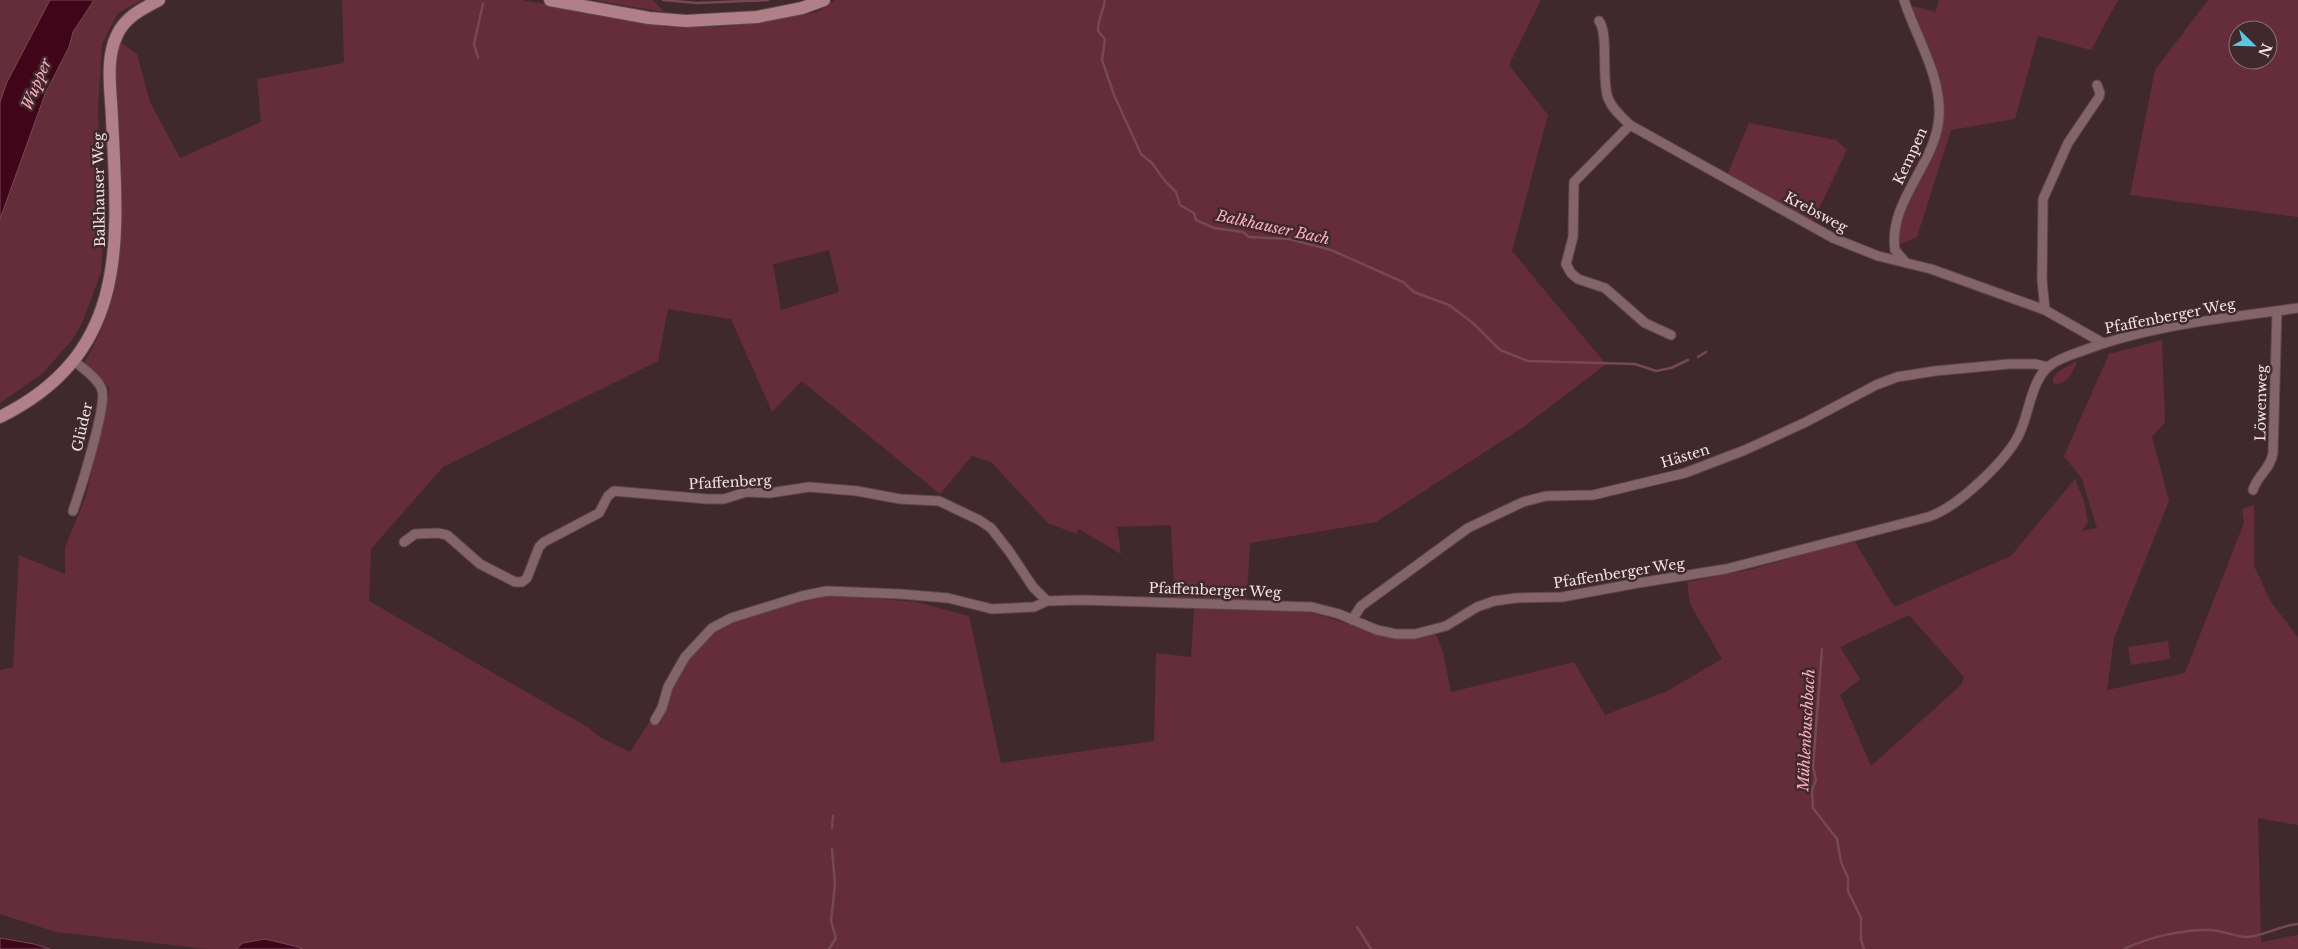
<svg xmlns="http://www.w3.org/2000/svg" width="2298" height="949" viewBox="0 0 2298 949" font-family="'Libre Baskerville',serif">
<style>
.green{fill:#642d39;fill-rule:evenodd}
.water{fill:#410519;stroke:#764856}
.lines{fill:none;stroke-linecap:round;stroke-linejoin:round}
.stream{stroke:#764856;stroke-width:2.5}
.street-casing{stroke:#5d474a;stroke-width:11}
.secondary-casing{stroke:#5d474a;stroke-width:14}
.street{stroke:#826469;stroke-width:9}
.secondary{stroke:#b07f88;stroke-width:12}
.labels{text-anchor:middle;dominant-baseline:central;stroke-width:5;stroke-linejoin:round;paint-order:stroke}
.street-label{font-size:14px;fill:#f3e3e5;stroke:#40292d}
.water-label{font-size:15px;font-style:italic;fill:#ffaebc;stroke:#40292d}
</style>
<rect width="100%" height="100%" fill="#40292d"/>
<path class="green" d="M0 0H50L7 82 0 102Z
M94 0H142L118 13 102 44 98 112 103 241 101 272 90 302 82 323 72 340 43 373 0 403V219L45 94 69 47 73 32Z
M342 0H522L667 27H720L818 12 835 0H1541L1509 65 1548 115 1512 251 1606 364 1522 428 1376 522 1250 543 1246 610 1307 611 1393 638 1436 634 1443 652 1451 692 1574 662 1605 715 1667 691 1722 659 1690 604 1687 582 1749 570 1854 540 1894 607 2011 556 2075 479 2084 501 2088 522 2082 531 2097 528 2082 479 2064 456 2109 354 2162 340 2165 422 2152 437 2169 501 2114 638 2107 690 2185 673 2244 523 2242 509 2254 505V566L2271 602 2298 637V825L2258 818 2261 942 2298 935V949H303L298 947 244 943 236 949H207L56 932 0 914V670L13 667 19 555 65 574V547L86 496 110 388 84 364C93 346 104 327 109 308 132 229 119 139 115 58L120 42 137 54 150 102 180 158 261 122 257 79 344 63ZM829 250 839 292 781 310 773 264ZM668 309 731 319 772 412 802 381 940 494 972 456 991 462 1048 523 1076 534 1079 529 1121 554 1117 527 1171 525 1175 608 1194 609 1191 657 1156 653 1154 741 1001 763 969 616 917 602 826 594 754 613 715 628 689 656 671 688 660 725 652 718 630 752 601 738 589 728 369 601 371 549 443 467 658 361ZM1909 615 1964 677 1961 685 1871 766 1840 695 1860 679 1840 647Z
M594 0H653L664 12Z
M1939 0H2118L2091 50 2038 36 2015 119 1951 130 1917 237 1898 245 1904 207 1938 142 1942 122 1909 5 1935 12Z
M2208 0H2298V217L2130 195 2155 70ZM2238 30H2268V60H2238Z
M1749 123 1836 140 1847 150 1812 223 1728 173Z
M2077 361C2073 372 2066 387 2053 383V378L2059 371Z
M2168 641 2170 659 2131 665 2128 647Z"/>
<path class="water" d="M50 0H94L73 32 69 47 45 94 0 219V102L7 82Z
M0 938 34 944 50 949H0Z
M265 939 298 947 303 949H236L243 943Z"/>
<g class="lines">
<path class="stream" d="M663 0 697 3 768 0
M1105 0C1103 11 1098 20 1098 31L1105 39 1102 60 1114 95 1141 154 1152 163 1165 181 1176 192 1180 205 1194 213 1196 220 1214 228 1243 232 1249 237 1289 239 1331 250 1403 282 1414 292 1449 305 1473 323 1500 350 1528 361 1635 364 1656 371 1671 368 1688 360
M478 58 474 44 483 4
M1698 357 1706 352
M1822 649 1813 767 1816 780 1812 790 1813 808 1837 839 1841 862 1848 878V891L1861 918V940L1864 949
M832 828 833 816
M1357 927 1371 949
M829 949 836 938 831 921 835 884 832 849
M2124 949C2150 937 2182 929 2211 930 2223 931 2234 936 2245 937 2259 938 2281 925 2298 924"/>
<defs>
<path id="street" d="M1904 0C1916 37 1942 77 1939 117 1936 164 1888 201 1895 250L1906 263
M1599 21C1609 33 1601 79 1608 98 1612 109 1622 117 1630 125L1833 238 1878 256 1931 269 2045 310 2103 343
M1630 125 1574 182 1573 237 1566 264 1571 273 1578 279 1605 288 1645 323 1671 335
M2045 310 2042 280 2043 199 2068 143 2099 97 2100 93 2097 85
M73 360C82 368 98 378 102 390 107 406 80 491 73 511
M2253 490C2257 476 2271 468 2273 453L2277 311
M404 542 415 534 438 533 447 535 480 564 515 582H522L527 578 539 547 544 542 599 513 608 496 614 491 707 499H724L746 492 770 493 809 487 857 491 900 499 939 501 979 520 991 528 1009 551 1033 587 1047 601
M1352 620 1361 606 1468 528 1523 502 1546 496 1593 495 1685 473 1745 450 1806 422 1876 385 1897 377 1935 371 2009 364H2035L2048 367
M655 720 662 708 668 687 685 657 712 628 731 618 802 596 827 591 900 594 948 598 992 609 1034 607 1047 601 1082 600 1312 607 1339 614 1377 630 1396 634H1415L1446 626 1477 607 1494 601 1516 598 1562 597 1638 583 1726 569 1928 517C1957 508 2010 458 2021 430 2029 411 2032 381 2048 367 2057 359 2071 355 2082 351 2150 325 2226 318 2298 308"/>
<path id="secondary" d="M550 0 649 18 686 21 757 17 802 8 824 0
M0 417C131 352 118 241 112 118 111 92 105 59 117 35 125 17 142 9 159 0"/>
</defs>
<use href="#street" class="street-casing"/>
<use href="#secondary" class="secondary-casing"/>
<use href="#street" class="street"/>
<use href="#secondary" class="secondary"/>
</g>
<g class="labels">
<g class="street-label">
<text transform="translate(1910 156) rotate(-65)">Kempen</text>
<text transform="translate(99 190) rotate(-91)">Balkhauser Weg</text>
<text transform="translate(1816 212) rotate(28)">Krebsweg</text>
<text transform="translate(2170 316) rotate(-11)">Pfaffenberger Weg</text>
<text transform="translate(2261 403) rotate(-89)">Löwenweg</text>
<text transform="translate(82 427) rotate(-77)">Glüder</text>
<text transform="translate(1685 456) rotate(-17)">Hästen</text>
<text transform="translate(730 482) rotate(-3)">Pfaffenberg</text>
<text transform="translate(1619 573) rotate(-9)">Pfaffenberger Weg</text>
<text transform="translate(1215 590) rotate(2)">Pfaffenberger Weg</text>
</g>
<g class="water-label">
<text transform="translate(36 84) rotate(-67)">Wupper</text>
<text transform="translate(1273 227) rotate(12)">Balkhauser Bach</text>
<text transform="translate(1806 730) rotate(-87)">Mühlenbuschbach</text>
</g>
</g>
<g transform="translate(2253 45) rotate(113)"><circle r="24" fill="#40292d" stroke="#887377"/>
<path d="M0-4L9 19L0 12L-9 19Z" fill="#5ac8e5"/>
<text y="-8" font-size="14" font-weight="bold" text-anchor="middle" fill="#f3e3e5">N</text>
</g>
</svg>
